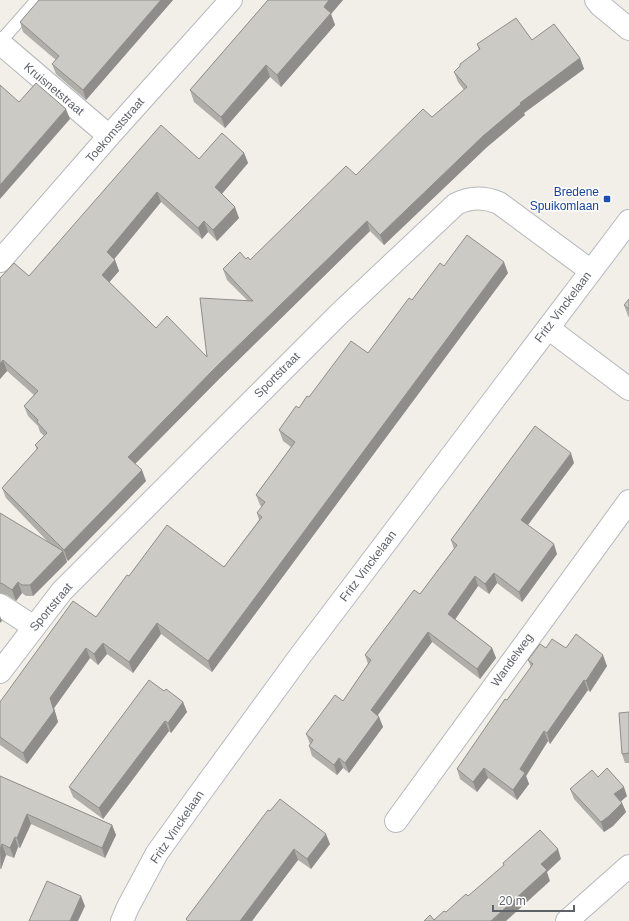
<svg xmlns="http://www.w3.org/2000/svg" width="629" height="921" viewBox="0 0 629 921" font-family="Arial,sans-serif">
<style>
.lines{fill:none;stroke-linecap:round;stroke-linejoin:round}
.lane-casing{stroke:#b5b8bc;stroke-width:14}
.street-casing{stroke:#b5b8bc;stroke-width:24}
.secondary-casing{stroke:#b6babf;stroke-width:24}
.lane{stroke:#fff;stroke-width:12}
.street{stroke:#fff;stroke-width:22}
.secondary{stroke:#fff;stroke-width:22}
.wall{fill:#afaea9}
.shaded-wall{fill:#8f8d8a}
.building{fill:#cccac5;stroke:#8f8d8a}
.transit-dot{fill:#1a4fb4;stroke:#fff;stroke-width:1.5}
.labels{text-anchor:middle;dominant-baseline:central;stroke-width:3;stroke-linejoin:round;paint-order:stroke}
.street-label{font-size:12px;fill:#5f6368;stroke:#fff}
.transit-label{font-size:12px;fill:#164399;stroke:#fff;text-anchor:end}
</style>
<rect width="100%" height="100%" fill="#f1efe8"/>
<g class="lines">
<defs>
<path id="lane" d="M0 42 37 0"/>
<path id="street" d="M596 0 600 5 629 29
M0 43 109 136
M0 261 109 136 231 0
M548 328 629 389
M0 605 34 627
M0 672 62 591 339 314 456 204C470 197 485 197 499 203L591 271
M396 821 629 501
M567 921 629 866"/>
<path id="secondary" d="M122 921 128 907 157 853 198 796 300 656 629 221"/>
</defs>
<use href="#lane" class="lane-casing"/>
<use href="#street" class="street-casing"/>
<use href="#secondary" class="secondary-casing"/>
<use href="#lane" class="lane"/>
<use href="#street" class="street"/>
<use href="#secondary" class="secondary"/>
</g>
<path class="wall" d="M39 0H173L86 100 56 74 52 64 56 60 23 32 20 22Z
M268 0H343L331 14 335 25 281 87 270 77 225 128 194 102 190 90Z
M532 40 580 58 584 69 524 113 525 115 487 147 384 245 370 231 220 378 135 464 146 481 68 561 66 559 67 562 33 596H26L22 593 16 601 7 595 0 593V513L50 544 6 498 2 488 37 450 35 445 44 436 40 432 38 426 28 416 24 406 34 395 7 371 0 379V278L29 276 199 159 244 153 248 163 222 194 239 218 217 241 208 232 202 239 161 202 114 259 115 260 119 271 109 282 156 328 207 357 247 300 227 280 223 269 246 259 250 260 356 175 432 117 464 90 458 82 454 72 479 50 477 44Z
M444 266 508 273 212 672 161 634 133 673 107 654 98 665 90 658 54 708 58 722 27 764 0 745V702L96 617 129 576 224 567 259 520 257 513 262 507 260 505 256 495 291 447 283 441 279 430 309 397 368 353 412 300Z
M629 299V317L628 316 624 305Z
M574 463 528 525 557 554 522 602 497 583 489 594 478 586 455 619 492 648 496 658 480 679 432 642 378 715 379 717 383 727 349 773 343 768 337 775 312 756 309 746 310 744 306 734 343 701 368 664 365 655 420 594 454 549 451 540Z
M546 648H566L607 666 590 692 588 690 550 744 548 741 526 776 529 784 517 800 488 778 477 792 460 779 457 769 531 667 528 660Z
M164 691 183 702 187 712 171 733 169 731 103 819 73 797 69 787Z
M629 712V763H625L622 754Z
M0 776 112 825 116 835 105 858 31 824 20 848 18 847 14 858 6 855 1 869H0Z
M598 777 627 796 621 801 626 812 613 826 604 832 574 799 570 789Z
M270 811 330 844 311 869 298 860 252 921H187L186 919Z"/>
<path class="shaded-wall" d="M161 0H173L86 100 83 90Z
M329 0H343L331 14 335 25 281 87 277 75 324 7Z
M580 58 584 69 524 113 525 115 487 147 384 245 380 235 483 136 520 103Z
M266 65 270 77 225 128 221 117Z
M66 109 70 119 0 199V185Z
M244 153 248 163 219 197 215 187Z
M157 192 161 202 111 263 107 252Z
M235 207 239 218 217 241 213 230Z
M204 221 208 232 202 239 198 228Z
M367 221 370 231 220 378 132 467 128 457 216 367Z
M115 260 119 271 106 286 102 275Z
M504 262 508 273 212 672 208 661Z
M3 360 7 371 0 379V364Z
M571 453 574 463 524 530 521 520Z
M142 470 146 481 68 561 64 550Z
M554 544 557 554 522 602 519 592Z
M63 551 67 562 33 596 30 585Z
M494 573 497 583 489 594 485 584Z
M475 576 478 586 452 624 448 614Z
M18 582 22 593 16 601 12 590Z
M0 616 2 621 0 623Z
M157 623 161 634 133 673 129 662Z
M428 632 432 642 374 720 371 710Z
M103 643 107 654 98 665 94 654Z
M86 648 90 658 54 708 58 722 27 764 23 753 50 698Z
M492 648 496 658 480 679 477 669Z
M603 655 607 666 590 692 586 681Z
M584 680 588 690 550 744 547 733Z
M183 702 187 712 171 733 168 723Z
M379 717 383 727 349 773 345 763Z
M165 721 169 731 103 819 99 808Z
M544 731 548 741 526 776 529 784 517 800 513 790 520 769Z
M339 758 343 768 337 775 334 765Z
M484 768 488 778 477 792 473 782Z
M624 787 627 796 618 804 614 794Z
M622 803 626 812 613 826 604 832 601 822Z
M27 814 31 824 20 848 17 838Z
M112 825 116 835 105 858 102 848Z
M326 834 330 844 311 869 307 859Z
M15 837 18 847 14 858 10 848Z
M2 844 6 855 1 869 0 850Z
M294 849 298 860 252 921H240Z
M558 849 561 859 547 872 550 881 506 921H491L541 864Z
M81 896 85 906 78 921H70Z"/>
<path class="building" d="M39 0H161L83 90 52 64 59 56 20 22Z
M268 0H329L324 7 331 13 277 75 266 65 221 117 190 90Z
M516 18 532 40 554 24 580 58 520 103 521 104 483 136 380 235 367 221 216 367 128 457 142 470 64 550 2 488 38 448 35 445 47 433 37 422 38 420 24 406 38 391 3 360 0 364V278L14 263 29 276 161 125 199 159 222 133 244 153 215 187 235 207 213 230 204 221 198 228 157 192 107 252 115 260 102 275 156 328 167 316 207 357 200 298 253 301 223 269 240 252 246 259 248 257 250 260 346 166 356 175 423 109 432 117 467 87 454 72 460 66V64L480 49 477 44Z
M36 83 66 109 0 185V85L19 102Z
M467 235 504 262 208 661 157 623 129 662 103 643 94 654 86 648 50 698 54 711 23 753 0 737V702L73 601 96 617 127 575 129 576 167 525 224 567 262 517 257 513 265 502 256 495 295 442 279 430 296 406 299 408 307 396 309 397 351 341 368 353 409 298 412 300 440 263 444 266Z
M629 299V309L624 305Z
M535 426 571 453 521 520 554 544 519 592 494 573 485 584 475 576 448 614 492 648 477 669 428 632 371 710 379 717 345 763 339 758 334 765 309 746 313 740 306 734 335 695 343 701 371 660 365 655 414 590 420 594 457 545 451 540Z
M0 513 63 551 30 585H22L18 582 12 590 3 584 0 583Z
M576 634 603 655 586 681 584 680 547 733 544 731 520 769 525 773 513 790 484 768 473 782 457 769 505 699 507 700 533 664 528 660 540 644 546 648 552 639 566 648Z
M149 680 164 691 166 689 183 702 168 723 165 721 99 808 69 787Z
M629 712V753L622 754 619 713Z
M607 768 624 787 614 794 622 803 609 816 601 822 570 789 592 770 598 777Z
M0 776 112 825 102 848 27 814 17 838 15 837 10 848 2 844 0 850Z
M280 799 326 834 307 859 294 849 240 921H188L186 919 268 810 270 811Z
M540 830 558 849 541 864 547 870 491 921H424L430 915 434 920 444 911 446 912 466 894 468 896 504 865 503 863Z
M47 881 81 896 70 921H29Z"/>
<rect class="transit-dot" x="603" y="195" width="8" height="8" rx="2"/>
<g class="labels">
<g class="street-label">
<text transform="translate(54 89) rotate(40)">Kruisnetstraat</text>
<text transform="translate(115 130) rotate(-49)">Toekomststraat</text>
<text transform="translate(563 307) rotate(-53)">Fritz Vinckelaan</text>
<text transform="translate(277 375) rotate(-45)">Sportstraat</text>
<text transform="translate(368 566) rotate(-53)">Fritz Vinckelaan</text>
<text transform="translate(51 607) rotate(-50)">Sportstraat</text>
<text transform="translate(512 660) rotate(-54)">Wandelweg</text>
<text transform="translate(177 827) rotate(-56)">Fritz Vinckelaan</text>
</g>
<g class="transit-label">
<text x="599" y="192">Bredene<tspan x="599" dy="14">Spuikomlaan</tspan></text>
</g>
</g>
<path d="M493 905v6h81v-6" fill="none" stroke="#5f6368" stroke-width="2"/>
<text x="499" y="905" font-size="12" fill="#5f6368" stroke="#ffffff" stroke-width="3" paint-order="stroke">20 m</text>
</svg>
